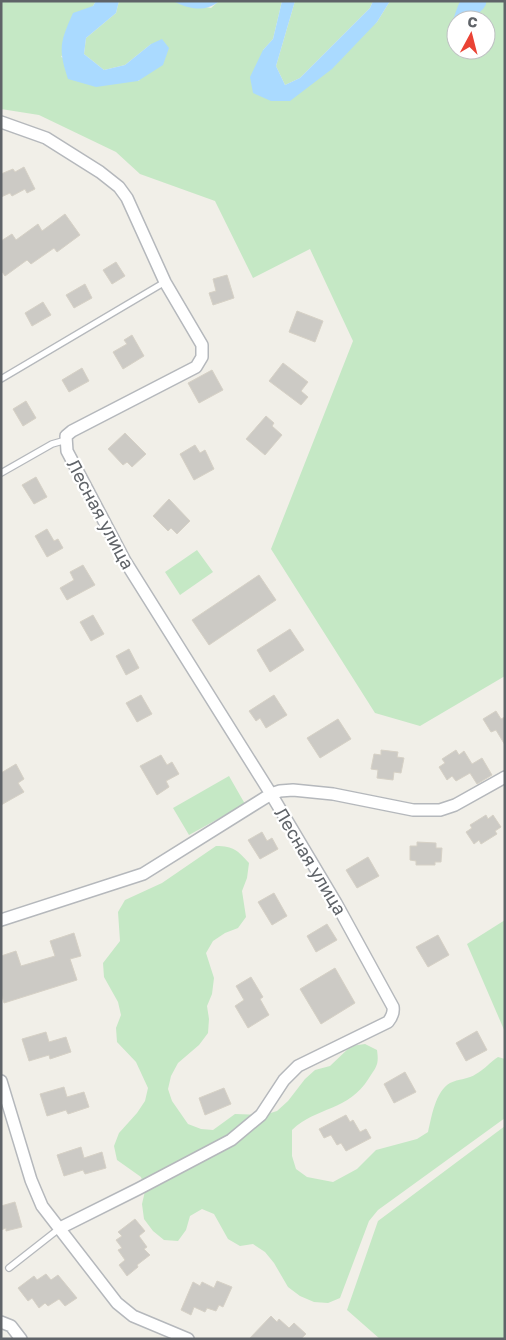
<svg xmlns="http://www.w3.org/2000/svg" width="506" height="1340" viewBox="0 0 506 1340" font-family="'Golos Text',sans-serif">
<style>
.green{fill:#c5e8c5;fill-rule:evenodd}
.water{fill:#aadaff}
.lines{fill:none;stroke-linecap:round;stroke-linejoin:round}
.river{stroke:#aadaff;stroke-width:21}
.building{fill:#cccac5;stroke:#d6d1c6}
.service-casing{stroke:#b5b8bc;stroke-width:8}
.minor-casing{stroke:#b5b8bc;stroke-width:14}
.service{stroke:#fff;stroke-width:5.5}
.minor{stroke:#fff;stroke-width:11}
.labels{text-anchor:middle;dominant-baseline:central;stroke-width:4.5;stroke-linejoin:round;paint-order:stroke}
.street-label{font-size:18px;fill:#5f6368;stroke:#fff}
</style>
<rect width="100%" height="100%" fill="#f1efe8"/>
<path class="green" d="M1 1H96L61 57 139 81 151 44 125 65 104 70 84 54 86 38 116 13 119 1H173L211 8 219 1H282L273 39 263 50 272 101 377 22 390 1H505V676L420 726 375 713 271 549 353 341 310 249 253 278 215 201 140 174 116 152 39 115 1 109ZM456 20H486V50H456Z
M295 1H373L370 8 300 78 285 85 276 66Z
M197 550 213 572 180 595 165 572Z
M229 776 245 804 189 835 173 808Z
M216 846C234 846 238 851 249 863L247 878 242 891 246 917 238 928 225 933 213 941 206 953 214 978 212 994 207 1006 209 1019 208 1033 199 1045 178 1063 171 1076 168 1089 172 1101 188 1124 201 1129 213 1130 235 1114 264 1115 277 1111 288 1101 305 1079 315 1070 330 1066 351 1046 365 1044 377 1050C379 1064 377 1066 369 1078 348 1112 317 1106 292 1130V1156L296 1169 307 1177 333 1182 357 1169 376 1150 417 1139 428 1132C432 1116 435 1092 450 1083 458 1079 469 1079 476 1074 484 1070 490 1062 498 1057L505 1059V1118L378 1210 369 1221 340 1298 328 1303 314 1302 300 1296 288 1287 274 1263 265 1252 253 1244 240 1246 228 1239 214 1214 202 1209 190 1216 186 1230 178 1241 164 1240 153 1231 144 1219 142 1204 145 1191 141 1177 117 1160 114 1146 119 1133 137 1113 145 1101 148 1088 136 1062 117 1042 116 1028 121 1015 118 1002 104 977 103 963 120 941 118 912 125 900 162 883Z
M505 920V1032L467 944Z
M505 1126V1339H380L347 1310 378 1221Z"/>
<path class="water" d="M96 1H119L116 13 86 38 84 54 104 70 125 65 151 44 162 39 169 48 163 65 138 81 96 87 68 79C58 49 60 42 73 13L93 6Z
M173 1H219C206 13 188 9 173 1Z
M282 1H295L276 66 285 85 300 78 370 8 373 1H390L377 22 332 69 290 101H271L253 93 250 77 263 50 273 39Z"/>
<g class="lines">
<path class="river" d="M464 20 468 9 476 1"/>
</g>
<path class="building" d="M24 167 35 189 27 193 25 189 12 196 10 193 1 197V174L13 169 15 172Z
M65 214 80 235 57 252 54 248 31 264 27 260 5 276 1 270V241L12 234 16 240 38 224 42 231Z
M116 262 125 276 112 284 103 270Z
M227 275 234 298 213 305 209 293 216 291 213 279Z
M85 284 92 298 74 308 66 295Z
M43 302 51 315 32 326 25 313Z
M297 311 323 321 315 342 289 332Z
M132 335 144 356 123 369 113 352 127 344 124 340Z
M283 363 308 382 301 391 308 397 301 405 269 381Z
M82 368 89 381 69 392 62 380Z
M212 370 223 390 199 403 188 383Z
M26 401 36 418 23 426 13 409Z
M266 416 274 423 272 426 282 435 265 455 246 439Z
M125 433 146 454 132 467 127 462 123 465 108 449Z
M195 445 200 453 205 450 214 469 194 480 180 454Z
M36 477 47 497 34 504 22 485Z
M169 499 190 521 177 534 171 528 168 531 153 516Z
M47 529 54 541 58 539 63 548 47 557 35 536Z
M83 565 95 585 67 600 60 588 74 580 70 572Z
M259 575 276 600 209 645 192 620Z
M93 615 104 634 91 641 80 622Z
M290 629 304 650 270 672 257 650Z
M129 649 139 668 126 675 116 656Z
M141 695 152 714 137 722 126 703Z
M274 695 287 715 266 728 260 718 256 721 249 711Z
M496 711 501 719 505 717V745L496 730 491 732 483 719Z
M338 719 351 739 320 758 307 738Z
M381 750 398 752 397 757 404 758 401 773 394 772 393 780 377 778 378 770 371 769 374 754 381 755Z
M456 750 459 755 464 751 472 764 482 758 492 775 477 784 470 773 456 781 452 776 447 780 439 767 445 763 442 759Z
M161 755 167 765 172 762 179 774 166 781 169 787 157 795 140 766Z
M16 764 24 779 18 783 24 792 1 805V773Z
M486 815 488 819 493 815 501 827 495 831 497 834 481 844 479 840 474 844 466 832 472 828 470 825Z
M262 832 267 841 272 838 278 849 260 859 248 840Z
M417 842 436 843V848H442L441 862H435V865H416V861L410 860V846H417Z
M368 857 379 876 357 888 346 870Z
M274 893 287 916 272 925 258 902Z
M327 924 337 940 316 952 307 936Z
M74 933 81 956 70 959 77 980 4 1003 1 993V956L16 951 21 966 55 956 50 941Z
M438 935 449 955 428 967 416 947Z
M335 968 355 1003 321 1024 300 989Z
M251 977 263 997 260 999 269 1015 248 1028 235 1006 244 1000 236 986Z
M477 1031 487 1050 466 1061 456 1043Z
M46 1032 49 1042 66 1037 71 1052 50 1059 49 1055 29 1061 22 1039Z
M405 1072 416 1092 394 1103 384 1084Z
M64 1087 67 1097 84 1092 89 1107 68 1114 66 1110 47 1116 40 1094Z
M224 1088 231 1104 205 1115 199 1098Z
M346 1115 350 1122 353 1120 360 1132 366 1129 371 1138 346 1151 341 1143 337 1145 331 1135 324 1138 319 1129Z
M81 1147 84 1158 102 1152 106 1168 85 1174 83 1170 64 1176 57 1155Z
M15 1202 22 1227 6 1231V1228L1 1230V1206Z
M135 1219 145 1231 139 1236 147 1247 144 1249 150 1255 137 1265 138 1267 127 1276 119 1265 125 1260 118 1250 122 1248 116 1240 122 1236 118 1232Z
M46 1274 51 1280 58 1275 77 1298 65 1306 59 1299 48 1306 45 1303 39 1308 32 1298 28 1301 18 1288 34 1276 37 1280Z
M217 1281 232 1287 223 1307 219 1305 216 1311 207 1308 205 1312 194 1307 191 1315 181 1310 193 1282 200 1286 202 1282 214 1288Z
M271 1316 277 1322 279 1319 289 1328 294 1323 306 1334 301 1339H249Z"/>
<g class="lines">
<defs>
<path id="service" d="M1 379 165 282
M1 473 52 444 66 440
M9 1268 60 1228"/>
<path id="minor" d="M1 122 46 138 100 172 119 187 127 198 165 282 202 345V357L196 367 72 431 66 436 67 451 125 561 271 794 336 903 393 1007C394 1013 392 1017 388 1022L298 1066 284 1080 261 1115 231 1140 138 1189 60 1228
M1 920 143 874 271 794 280 791 293 790 333 794 413 810H440L455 805 505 777
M1 1081 31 1180 42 1206 117 1303 133 1316 188 1339
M1 1322 11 1326 21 1339"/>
</defs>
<use href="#service" class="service-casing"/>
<use href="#minor" class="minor-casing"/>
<use href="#service" class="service"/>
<use href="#minor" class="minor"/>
</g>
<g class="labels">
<g class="street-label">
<text transform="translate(101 514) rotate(62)">Лесная улица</text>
<text transform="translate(311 861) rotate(59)">Лесная улица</text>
</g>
</g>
<rect width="506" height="1340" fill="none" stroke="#5f6368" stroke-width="5"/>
<g transform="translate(471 35) rotate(7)"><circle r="24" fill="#ffffff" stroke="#bfc1c3"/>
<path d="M0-4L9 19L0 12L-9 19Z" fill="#ea4335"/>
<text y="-8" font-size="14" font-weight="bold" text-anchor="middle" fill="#5f6368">С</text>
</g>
</svg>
